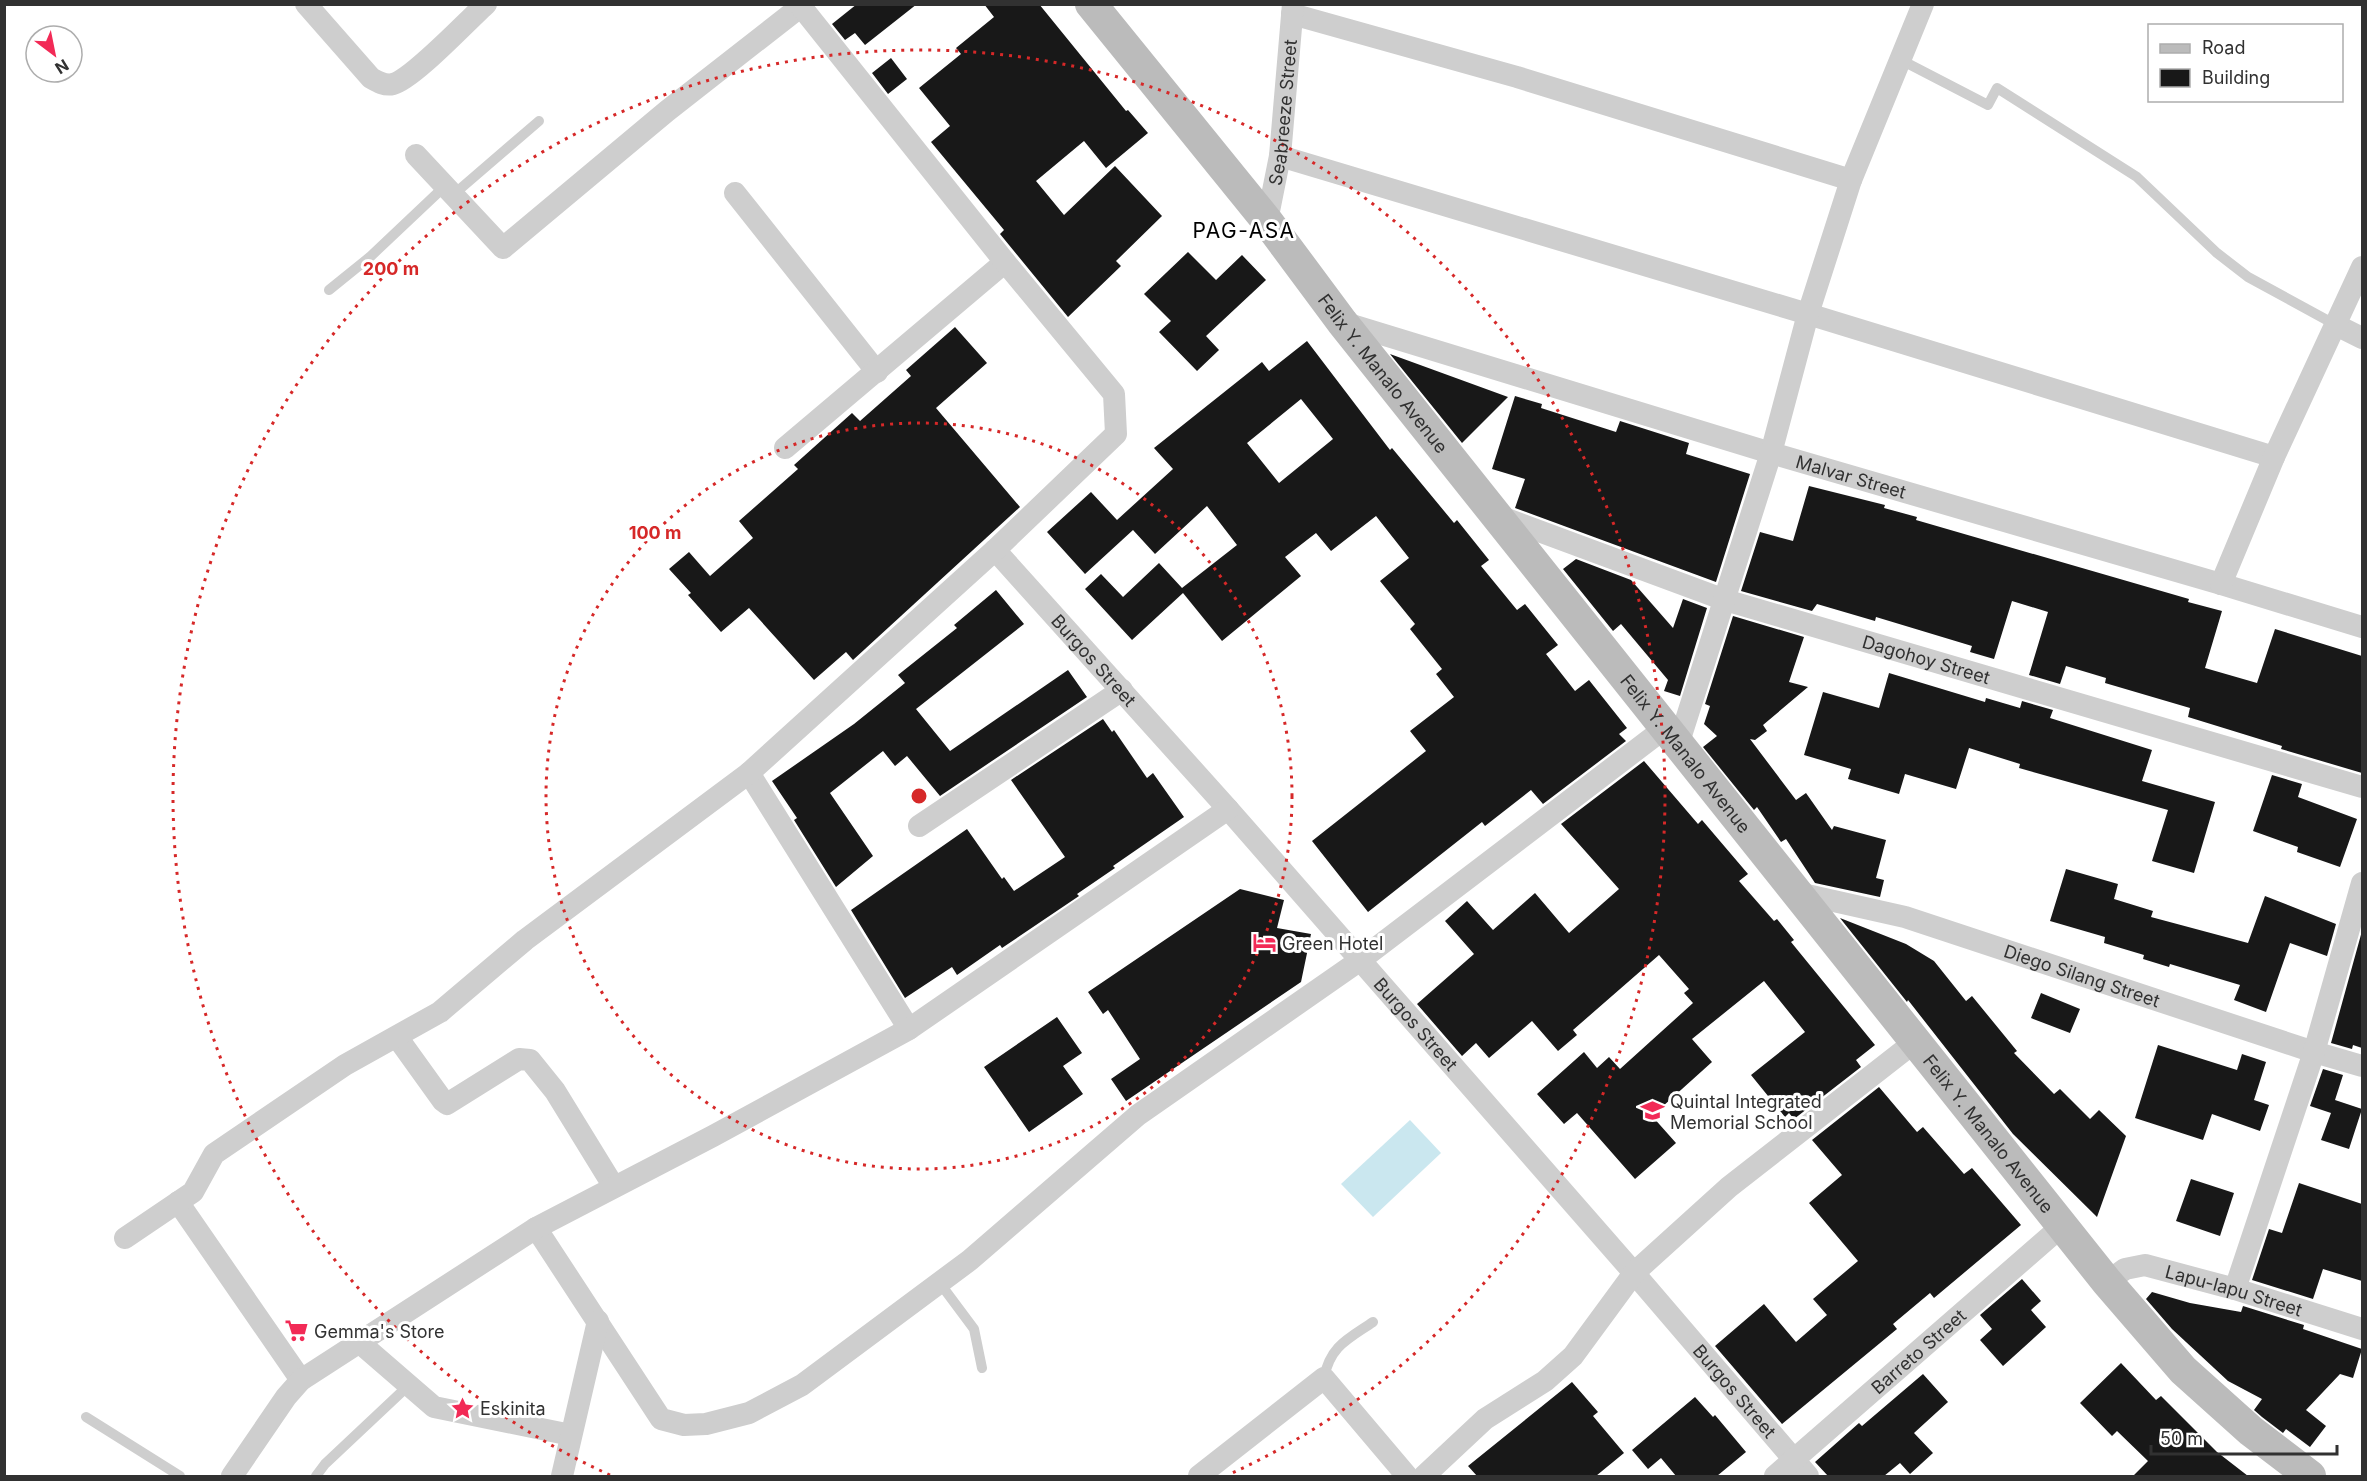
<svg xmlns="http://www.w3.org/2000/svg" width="2367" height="1481" viewBox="0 0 2367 1481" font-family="Inter,sans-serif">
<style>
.water{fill:#cae7ef}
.building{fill:#181818;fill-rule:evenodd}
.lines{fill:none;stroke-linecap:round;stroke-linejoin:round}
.lane{stroke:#cecece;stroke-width:10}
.street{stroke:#cecece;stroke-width:22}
.secondary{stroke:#bbb;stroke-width:32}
.ring{fill:none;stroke:#d62828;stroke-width:3;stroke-dasharray:3 6}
.labels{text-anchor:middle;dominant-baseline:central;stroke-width:6;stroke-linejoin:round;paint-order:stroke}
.street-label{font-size:18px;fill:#313131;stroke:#fff}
.poi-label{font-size:18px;fill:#313131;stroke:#fff;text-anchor:start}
.quarter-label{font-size:21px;letter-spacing:1.5px;fill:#000;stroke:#fff}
.centre{fill:#d62828;stroke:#fff;stroke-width:3}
.ring-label{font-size:18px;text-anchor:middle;font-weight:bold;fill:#d62828;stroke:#fff;stroke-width:6;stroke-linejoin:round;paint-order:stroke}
</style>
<rect width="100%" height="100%" fill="#fff"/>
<path class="water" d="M1410 1120 1441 1153 1373 1217 1341 1184Z"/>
<path class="building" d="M857 4H917L865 45 855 33 845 40 832 24Z
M984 4H1039L1126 111 1128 110 1148 133 1106 168 1084 141 1036 181 1064 215 1115 166 1162 216 1116 261 1121 266 1068 317 1000 234 1004 230 931 142 950 126 919 88 961 54 956 48 994 17Z
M891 58 907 79 888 94 872 73Z
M1188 252 1216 280 1242 255 1266 280 1206 336 1219 350 1197 371 1159 332 1171 321 1144 294Z
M955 327 987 363 936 408 1020 507 853 660 846 652 814 680 749 608 721 632 688 595 691 593 669 569 689 552 710 576 753 538 739 521 798 469 794 465 852 413 860 421 911 376 906 370Z
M1307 341 1390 450 1392 448 1454 523 1457 520 1489 560 1481 566 1517 610 1525 604 1558 645 1546 654 1575 691 1589 680 1627 728 1619 734 1626 741 1543 804 1531 790 1485 826 1482 822 1368 912 1312 841 1426 751 1410 731 1454 697 1436 674 1442 669 1410 629 1415 624 1380 581 1409 558 1376 516 1331 551 1316 533 1285 557 1301 576 1222 641 1183 593 1132 640 1085 589 1101 574 1123 597 1159 563 1182 588 1237 545 1207 506 1155 554 1133 530 1085 574 1047 532 1091 492 1117 520 1173 469 1154 448 1262 362 1269 371ZM1301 399 1333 439 1279 483 1247 443Z
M1390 354 1508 397 1462 443Z
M1515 396 1542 404 1541 408 1616 432 1620 421 1689 443 1686 454 1750 474 1716 582 1515 508 1525 479 1492 469Z
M1809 486 1885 505 1884 508 1917 517 1916 520 2189 599 2188 602 2222 611 2205 668 2257 683 2275 629 2362 656V773L2281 749 2282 746 2188 717 2190 708 2105 683 2106 678 2066 666 2060 684 2029 675 2048 612 2012 601 1994 659 1970 652 1972 646 1876 617 1875 621 1817 604 1812 611 1741 591 1760 532 1793 541Z
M1576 559 1631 580 1673 628 1683 599 1707 608 1680 696 1664 691 1668 680 1621 624 1613 631 1563 569Z
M996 590 1024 624 916 709 950 751 1068 670 1087 697 940 796 907 756 895 766 883 751 830 793 873 856 836 887 794 820 797 818 772 781 854 724 905 683 898 675 957 628 954 625Z
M1733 616 1804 637 1789 682 1808 687 1763 725 1767 731 1755 740 1750 739 1796 800 1806 793 1832 830 1834 826 1886 840 1876 878 1884 880 1880 897 1815 883 1786 839 1781 842 1757 807 1754 810 1703 747 1717 736 1704 724 1710 706 1705 704Z
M1889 673 1985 702 1986 698 2020 708 2022 701 2053 710 2050 718 2152 750 2142 781 2215 802 2194 873 2152 861 2168 810 2019 768 2020 764 1969 748 1956 789 1905 774 1899 794 1848 779 1851 769 1804 755 1823 692 1879 708Z
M1103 719 1112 732 1114 730 1147 778 1153 773 1184 817 1113 866 1115 868 1077 894 1079 896 1002 948 1000 945 957 975 952 967 905 998 851 910 967 829 1002 879 1004 877 1014 891 1065 857 1011 780Z
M1644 761 1698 824 1702 820 1748 874 1739 881 1774 921 1777 919 1794 940 1791 942 1875 1045 1856 1060 1861 1067 1794 1119 1789 1113 1785 1117 1751 1075 1805 1032 1764 981 1692 1039 1712 1062 1652 1116 1676 1143 1635 1179 1577 1113 1564 1124 1537 1094 1584 1052 1597 1068 1609 1057 1620 1069 1693 1003 1684 993 1689 989 1659 955 1573 1030 1577 1035 1558 1051 1532 1021 1489 1058 1476 1043 1462 1056 1417 1004 1474 954 1445 921 1467 901 1493 930 1535 893 1569 933 1619 889 1561 824Z
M2272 775 2302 784 2298 797 2357 819 2340 867 2297 852 2298 847 2253 831Z
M2066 869 2118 884 2114 899 2153 911 2151 917 2248 943 2265 896 2336 924 2327 956 2290 943 2266 1012 2234 1000 2240 985 2170 964 2169 967 2143 959 2144 955 2104 943 2105 937 2050 921Z
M1240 889 1284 900 1277 928 1311 934 1301 982 1126 1101 1111 1079 1140 1059 1108 1010 1103 1014 1088 992Z
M1840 918 1906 944 1934 961 1966 1001 1972 996 2017 1051 2014 1053 2054 1094 2060 1089 2090 1119 2099 1110 2126 1136 2097 1217 2013 1134 1908 1000 1907 1002Z
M2362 931V1048L2353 1045 2352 1049 2331 1043Z
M2041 993 2080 1009 2070 1033 2031 1018Z
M1057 1017 1082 1053 1063 1066 1083 1094 1029 1132 984 1067Z
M2158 1045 2237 1070 2242 1054 2266 1062 2254 1100 2269 1105 2260 1131 2212 1114 2203 1140 2135 1118Z
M2323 1069 2343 1075 2335 1100 2362 1109 2349 1149 2321 1140 2331 1113 2310 1106Z
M1879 1087 1917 1132 1923 1127 1964 1174 1972 1168 2021 1225 1934 1298 1930 1293 1893 1324 1897 1329 1782 1424 1715 1346 1764 1304 1796 1342 1827 1315 1813 1299 1858 1261 1809 1203 1842 1175 1812 1140Z
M2191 1179 2234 1193 2220 1236 2176 1221Z
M2299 1183 2362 1204V1281L2323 1269 2313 1299 2252 1280 2269 1229 2282 1233Z
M2022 1279 2041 1301 2031 1310 2046 1327 2003 1366 1980 1340 1992 1329 1980 1315Z
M2152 1292 2190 1303 2241 1312 2243 1306 2304 1325 2303 1329 2362 1349 2353 1378 2340 1374 2306 1410 2326 1426 2310 1447 2286 1429 2283 1433 2262 1417 2254 1410 2262 1399 2228 1381 2172 1329 2146 1299Z
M2121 1363 2156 1400 2161 1396 2217 1452 2248 1476H2133L2148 1461 2117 1431 2112 1436 2080 1403Z
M1923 1374 1948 1402 1914 1433 1933 1453 1910 1474 1900 1463 1884 1476H1828L1815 1462 1859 1423 1862 1426Z
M1572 1382 1598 1412 1593 1416 1624 1453 1596 1476H1477L1468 1466Z
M1695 1397 1713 1417 1715 1415 1746 1452 1717 1476H1676L1661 1458 1648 1469 1632 1450Z"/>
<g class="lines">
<path class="lane" d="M1901 60 1988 105 1997 88 2137 177 2217 253 2248 277 2336 325
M453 195 539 121
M329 290 371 256 445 186
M939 1282 974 1329 982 1368
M1324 1378C1330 1346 1348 1339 1373 1322
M86 1417 180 1476
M316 1476 325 1464 409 1385"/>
<g class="street">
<path d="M306 4 371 78C378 82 385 86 393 84 413 79 467 21 486 4"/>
<path d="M1292 14 1517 77 1851 180"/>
<path d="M416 155 503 248 667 111 800 7"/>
<path d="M1280 156 1808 314 2274 457"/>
<path d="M735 193 877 372"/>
<path id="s1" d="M1267 221 1280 156 1293 4"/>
<path id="s2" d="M1342 322 1771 453 2221 584 2362 627"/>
<path d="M2336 325 2362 338"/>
<path d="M785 448 1005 262"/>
<path id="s3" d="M1496 515 1725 600 2362 787"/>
<path id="s4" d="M995 550 1228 809 1634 1273 1808 1476"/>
<path d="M2221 584 2274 457 2362 267"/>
<path d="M1678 745 1771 453 1808 314 1851 180 1923 4"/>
<path d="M749 773 909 1029"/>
<path d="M919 826 1122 690"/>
<path id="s5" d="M1798 893 1905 917 2314 1052 2362 1066"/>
<path d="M397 1037 443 1101 447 1104 519 1059 530 1060 555 1091 614 1187"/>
<path d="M178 1202 301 1380"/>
<path d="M536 1228 661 1419 684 1425 706 1424 749 1413 802 1385 970 1260 1138 1115 1359 961 1665 728"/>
<path d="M125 1238 193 1192 214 1154 345 1065 440 1012 525 940 749 773 995 550 1116 434 1114 394 1005 262 799 4"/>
<path id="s6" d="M2107 1282 2125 1269 2145 1265 2235 1289 2362 1329"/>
<path d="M2235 1289 2314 1052 2362 883"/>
<path d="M360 1343 434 1407 571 1435"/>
<path d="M232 1476 286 1397 301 1380 536 1228 713 1136 909 1029 1228 809"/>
<path d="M562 1476 598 1321"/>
<path d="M1199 1476 1324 1378 1407 1476"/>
<path d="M1424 1476 1485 1419 1545 1381 1573 1356 1634 1273 1729 1187 1916 1041"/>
<path id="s7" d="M1775 1476 2062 1226"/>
</g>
<path class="secondary" id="s8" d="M1091 4 1267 221 1342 322 2107 1282 2183 1370 2251 1431 2310 1476"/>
</g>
<g class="ring">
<circle cx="919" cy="796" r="373"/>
<path d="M610 1475A746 746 0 1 1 1228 1475"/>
</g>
<defs>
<symbol id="hotel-bare" viewBox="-9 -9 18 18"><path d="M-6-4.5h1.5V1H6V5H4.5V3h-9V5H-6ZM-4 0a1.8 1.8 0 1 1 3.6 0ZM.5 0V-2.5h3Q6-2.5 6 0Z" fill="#f22a56" stroke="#fff" stroke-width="2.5" paint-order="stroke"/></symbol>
<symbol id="school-bare" viewBox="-9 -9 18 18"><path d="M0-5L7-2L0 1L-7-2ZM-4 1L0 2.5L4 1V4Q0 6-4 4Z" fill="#f22a56" stroke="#fff" stroke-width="2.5" paint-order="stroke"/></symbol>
<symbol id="supermarket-bare" viewBox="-9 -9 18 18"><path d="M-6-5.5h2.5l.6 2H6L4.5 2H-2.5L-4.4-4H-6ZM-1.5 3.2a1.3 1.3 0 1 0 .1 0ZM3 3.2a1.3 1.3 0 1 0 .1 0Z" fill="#f22a56" stroke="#fff" stroke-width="2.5" paint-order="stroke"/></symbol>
<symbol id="sight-bare" viewBox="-9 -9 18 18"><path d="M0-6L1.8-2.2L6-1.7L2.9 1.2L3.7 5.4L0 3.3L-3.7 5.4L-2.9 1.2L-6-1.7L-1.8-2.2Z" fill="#f22a56" stroke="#fff" stroke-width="2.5" paint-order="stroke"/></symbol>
</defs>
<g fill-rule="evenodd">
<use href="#hotel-bare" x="1248" y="926" width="33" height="33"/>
<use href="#school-bare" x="1636" y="1094" width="33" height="33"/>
<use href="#supermarket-bare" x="280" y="1314" width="33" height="33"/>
<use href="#sight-bare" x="446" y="1392" width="33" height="33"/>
</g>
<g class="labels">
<g class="street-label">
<text stroke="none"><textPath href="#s1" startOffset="110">Seabreeze Street</textPath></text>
<text stroke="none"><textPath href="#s8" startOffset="471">Felix Y. Manalo Avenue</textPath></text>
<text stroke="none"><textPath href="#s2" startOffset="532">Malvar Street</textPath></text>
<text stroke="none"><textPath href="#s3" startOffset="454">Dagohoy Street</textPath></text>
<text stroke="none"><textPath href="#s4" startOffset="148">Burgos Street</textPath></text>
<text stroke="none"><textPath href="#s8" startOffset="957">Felix Y. Manalo Avenue</textPath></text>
<text stroke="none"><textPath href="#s5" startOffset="296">Diego Silang Street</textPath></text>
<text stroke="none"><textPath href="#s4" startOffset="634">Burgos Street</textPath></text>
<text stroke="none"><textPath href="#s8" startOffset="1443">Felix Y. Manalo Avenue</textPath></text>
<text stroke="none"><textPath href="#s6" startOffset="135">Lapu-lapu Street</textPath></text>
<text stroke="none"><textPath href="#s7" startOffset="190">Barreto Street</textPath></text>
<text stroke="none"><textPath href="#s4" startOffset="1120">Burgos Street</textPath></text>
</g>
<g class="poi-label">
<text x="1282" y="943">Green Hotel</text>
<text x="1670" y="1101">Quintal Integrated<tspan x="1670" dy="21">Memorial School</tspan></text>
<text x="314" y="1331">Gemma's Store</text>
<text x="480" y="1408">Eskinita</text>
</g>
<g class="quarter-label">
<text x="1244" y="230">PAG-ASA</text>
</g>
</g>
<circle cx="919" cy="796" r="9" class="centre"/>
<g class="ring-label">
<text x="391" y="275">200 m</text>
<text x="655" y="539">100 m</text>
</g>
<rect width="2367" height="1481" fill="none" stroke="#313131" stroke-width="12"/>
<rect x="2148" y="24" width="195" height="78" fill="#ffffff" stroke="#adadad" stroke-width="1.5"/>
<rect x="2160" y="44" width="30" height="9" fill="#bbbbbb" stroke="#adadad" stroke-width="1.5"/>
<text x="2202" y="54" font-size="18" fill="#313131">Road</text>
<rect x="2160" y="69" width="30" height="18" fill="#181818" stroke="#adadad" stroke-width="1.5"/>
<text x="2202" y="84" font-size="18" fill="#313131">Building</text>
<g transform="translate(54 54) rotate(148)"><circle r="28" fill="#ffffff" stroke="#adadad" stroke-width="1.5"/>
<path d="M0-4.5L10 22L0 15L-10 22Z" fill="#f22a56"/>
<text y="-9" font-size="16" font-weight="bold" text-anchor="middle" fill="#313131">N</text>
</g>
<path d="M2151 1445v9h186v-9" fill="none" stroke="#313131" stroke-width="3"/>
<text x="2160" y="1445" font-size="18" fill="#313131" stroke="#ffffff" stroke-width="4.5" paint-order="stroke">50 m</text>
</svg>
